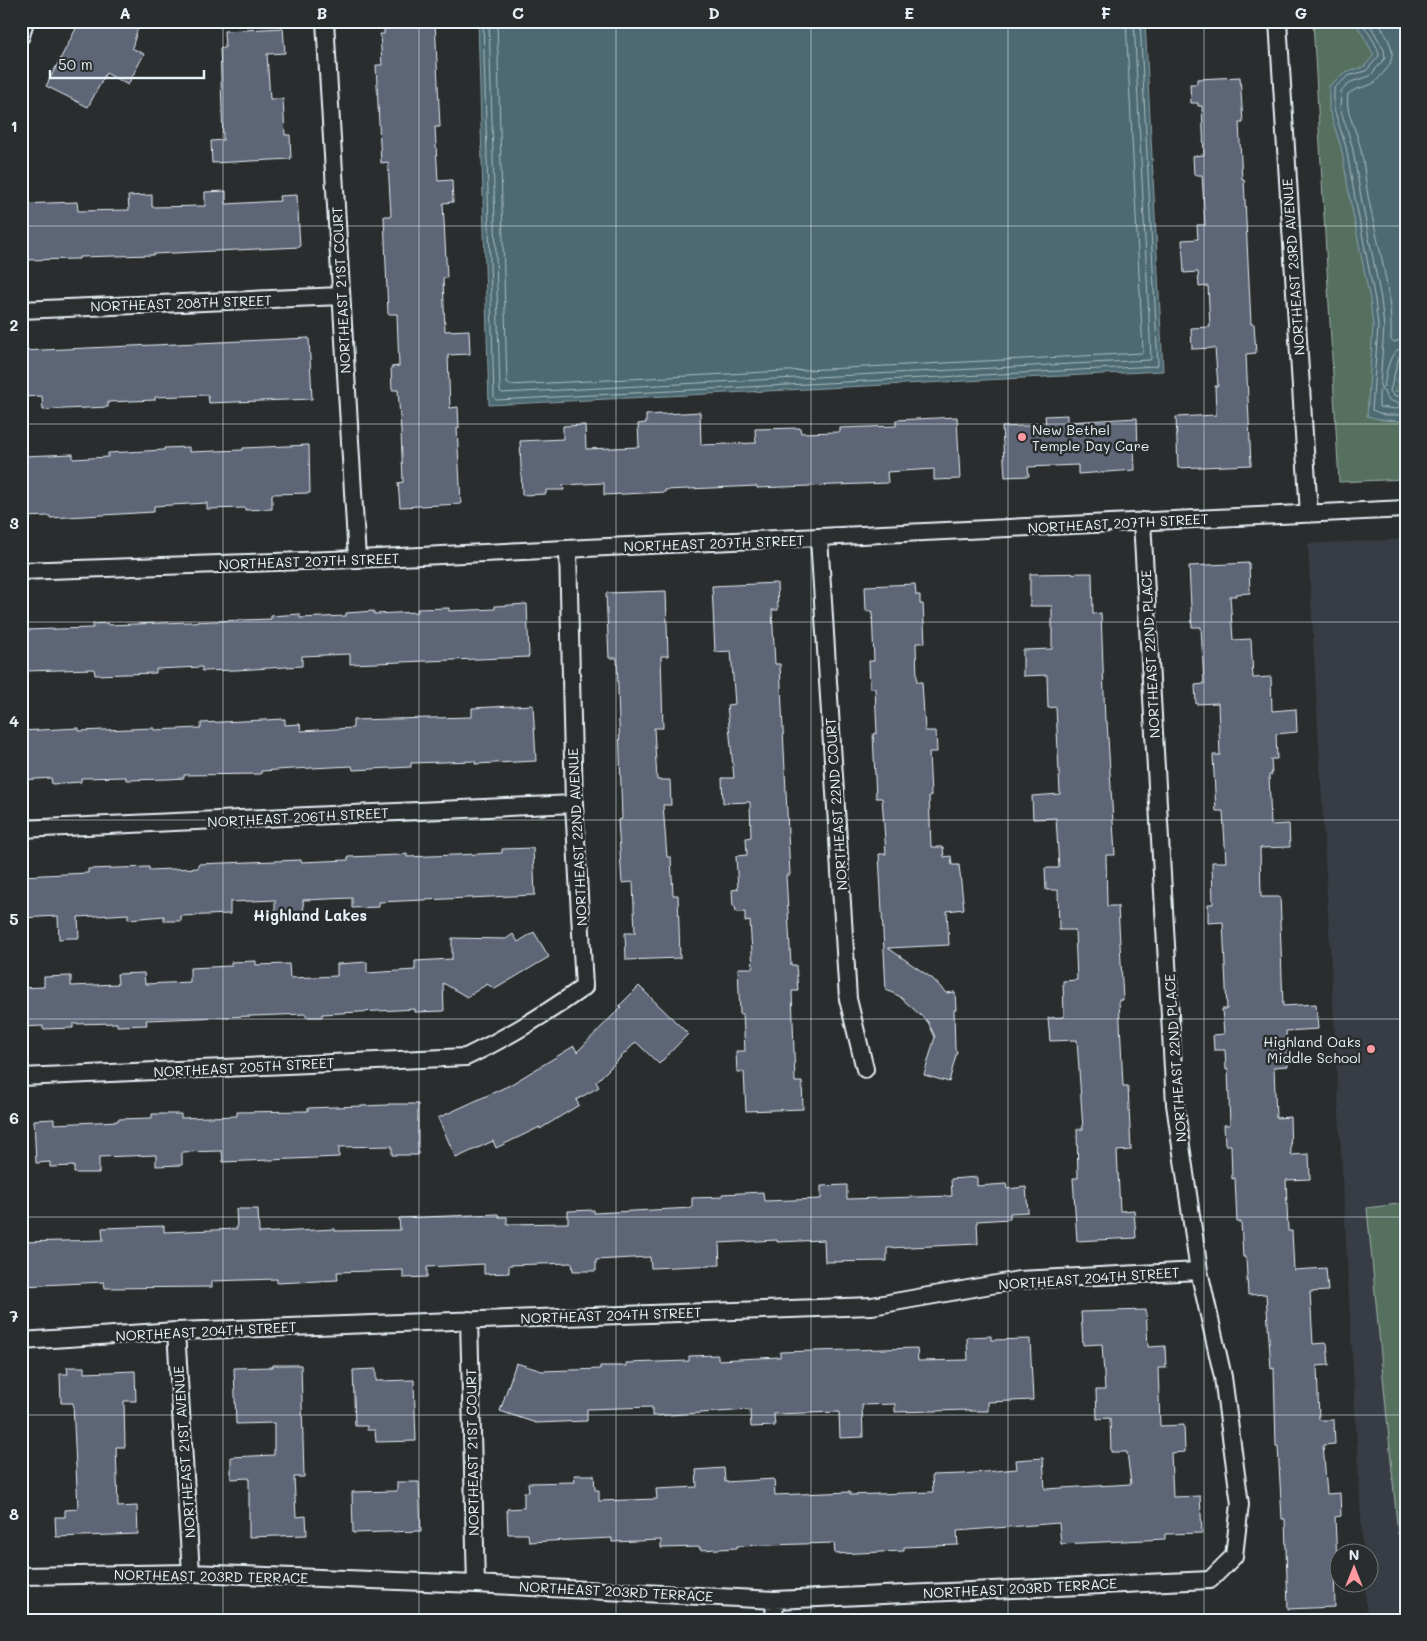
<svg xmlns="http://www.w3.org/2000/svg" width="1427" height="1641" viewBox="0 0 1427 1641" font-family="Mali,sans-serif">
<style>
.built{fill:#393e44}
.green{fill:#56705f;stroke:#9fb0ac}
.water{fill:#4e6b72;stroke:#8ca1a8}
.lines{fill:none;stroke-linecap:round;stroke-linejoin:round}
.shore{stroke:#aabbc2;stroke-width:1}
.building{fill:#5d6576;stroke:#e8f1f8}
.street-casing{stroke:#e8f1f8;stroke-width:20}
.street{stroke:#2a2d2e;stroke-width:16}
.grid{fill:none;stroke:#e8f1f8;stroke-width:1;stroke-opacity:0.55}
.poi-dot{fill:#ff9aa2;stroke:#2a2d2e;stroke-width:2}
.labels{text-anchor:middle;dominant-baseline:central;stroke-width:5;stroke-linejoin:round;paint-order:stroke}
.street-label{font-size:14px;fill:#e8f1f8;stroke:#2a2d2e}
.poi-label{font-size:14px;fill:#e8f1f8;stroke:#2a2d2e;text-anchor:start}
.neighbourhood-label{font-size:15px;font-weight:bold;fill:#e8f1f8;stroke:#2a2d2e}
.neatline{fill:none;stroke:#e8f1f8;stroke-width:2}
.grid-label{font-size:16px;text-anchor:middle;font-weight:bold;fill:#e8f1f8}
</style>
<rect width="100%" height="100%" fill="#2a2d2e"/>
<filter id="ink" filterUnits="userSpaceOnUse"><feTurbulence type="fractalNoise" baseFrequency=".02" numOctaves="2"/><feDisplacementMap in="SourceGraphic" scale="10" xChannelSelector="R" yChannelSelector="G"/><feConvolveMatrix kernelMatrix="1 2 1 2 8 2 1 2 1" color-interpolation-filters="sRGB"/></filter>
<g filter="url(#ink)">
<path class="built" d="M1406 539V1620H1367L1365 1584H1370V1554L1363 1553 1308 544Z"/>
<path class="green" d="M1313 21H1406V479L1339 482Z
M1406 1203V1533L1398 1534 1367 1208Z"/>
<path class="water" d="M478 21H1145L1163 371 489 405Z
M1355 21H1366L1367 23 1406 22V352L1395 391H1406V416L1400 421 1383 420 1367 416 1373 326 1370 300 1350 199 1341 147 1329 110V86L1345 72 1364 67 1374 55Z"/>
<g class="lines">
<path class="shore" d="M483 21 494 397 496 400 1157 366 1158 364 1140 21
M489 21 500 391 502 393 1150 360 1151 358 1134 21
M497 21 507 383 510 385 1142 353 1143 351 1126 21
M1361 21C1367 32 1378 44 1379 56L1366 71 1348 76 1334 88V109L1346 147 1355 198 1375 300 1378 326 1372 410 1384 415H1398L1406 413
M1368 21 1384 50 1385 58 1370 76 1351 82 1341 91 1340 108 1352 145 1361 197 1381 299 1384 327 1380 385 1381 388 1384 386C1387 373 1388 348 1406 347
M1377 21C1388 38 1400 54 1385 71 1381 75 1378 80 1374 83 1365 88 1357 87 1348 94 1345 111 1355 127 1359 142 1364 160 1365 178 1368 196 1377 243 1393 292 1391 340L1393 342 1406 339
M1406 353 1401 354 1399 357 1390 391 1394 396H1406
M1381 390 1384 391C1386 400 1391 402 1399 403L1400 407 1396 409 1379 407V392Z"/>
</g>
<path class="building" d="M80 21H140L132 48 144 54 128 85 106 73 88 107 46 86Z
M384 21H435L440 127H435L438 181 452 180 453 202 443 203 447 278H443L445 331 469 330 470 354 448 355 450 408 458 407 459 428H457L461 504 400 507 398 483 403 482 401 431 398 390H392L391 367 399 366 397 314H388L384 216H391L388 162 381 163 376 65H382L380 34H384Z
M283 28 285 53 267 54 270 99H283L285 135H290L291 159 212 163 211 141 223 140 220 48H225L224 31Z
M1240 77 1243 123H1239L1242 179H1244L1251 324H1254L1256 353 1246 354 1251 465 1178 468 1176 417 1216 415 1215 386H1218L1215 348 1192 349 1191 328 1210 327 1208 286 1199 287 1198 272 1184 273 1182 240 1198 239 1197 225H1205L1202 175H1194L1193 156 1204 155 1202 106H1198V103H1191L1190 84H1197V79Z
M226 191V204L280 201 279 196 297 195 300 247 153 254V255L79 257V259L21 260V204L77 202 78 211 129 210 128 196 152 195V207L205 206V192Z
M309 338 312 399 209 403 208 395 155 397V400L108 402V407L43 410 42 396 21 397V351Z
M700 412 701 445 756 443 755 429 800 428 801 433 840 432V428L896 426V420L957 417 960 479 934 480V469L887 472 888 483 757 488V486L665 490V492L604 495V483L563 485 564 490H546V494L522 495 520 441 563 439V426L585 425 586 449 639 447 638 424 646 423V415Z
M1067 415V422L1137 418 1138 449 1134 450 1135 470 1078 474V465L1028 467 1029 476 1005 477 1002 427 1046 425 1045 416Z
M309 445 310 493 272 494V509L245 510V508L207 509V503L154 506V512L50 518V516L21 517V467H24V456L73 454V459L108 457V453L164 450V448L189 447V452L243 450V448Z
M1249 563 1250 593 1236 594V596H1230L1233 640 1251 639 1253 678 1271 677 1272 711 1296 709 1297 732 1276 734 1277 759H1271L1272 775H1269L1271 825 1289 824 1290 847 1260 848 1261 897H1280L1281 920H1280L1283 1006 1316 1004 1318 1029 1286 1031 1288 1066 1274 1067 1276 1118 1290 1117 1291 1155 1309 1154 1310 1179 1286 1180 1288 1231H1292L1294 1270 1326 1268 1328 1291 1310 1292 1313 1344 1327 1343 1329 1365 1317 1366 1319 1420H1334L1335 1444 1323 1445 1327 1494 1340 1493 1341 1516 1335 1517 1337 1563H1334L1335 1607 1288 1609 1285 1519H1282L1278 1446H1276L1274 1368 1271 1369 1266 1294 1248 1295 1246 1257H1243L1241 1222H1237L1235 1178 1232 1179 1231 1145H1225L1224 1125H1230L1228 1069 1226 1070 1225 1050H1214L1213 1035 1224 1034 1222 1009H1227L1223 922 1208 923V904H1213L1212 862H1226L1223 811H1216L1213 755H1220L1218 703 1196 704 1195 685 1204 684 1201 627H1192L1189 566Z
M1092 573 1093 614 1101 613 1105 721H1107L1115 855H1106L1107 906H1118L1123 1000H1119L1123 1086H1128L1131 1150 1117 1151 1120 1211 1134 1210 1136 1238 1077 1241 1073 1178H1078L1077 1129H1083L1077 1040 1050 1041 1048 1018 1064 1017 1063 981 1077 980 1075 930H1059L1058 890H1046L1045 868H1059L1056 818 1033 819 1032 796 1060 794 1056 707 1048 708 1047 675 1023 676V650L1052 649V606H1030V574Z
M777 583 778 610H772L775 664H780L781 687 790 875H786L791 965H796L798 991H792L795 1082H802L803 1109 746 1111 744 1072H737L736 1051H745L743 1014H740L738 968H753L750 921 745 922V912H736L735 906H733L732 890 738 889 736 856 747 855 746 838 751 837 750 802 723 803 722 778H734L727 705 735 704 731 651 715 652 712 586Z
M915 584 916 595H920V604H923L925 643H916L917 682H922L925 731H936L937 752H929L931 796H929L931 847H943L944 857 951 856 952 865H959L964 909 947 911 949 945 888 948 933 979 946 993 955 992 956 1010H954L955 1050 957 1051 949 1082 924 1075 935 1037 928 1022 899 996 886 990 879 854H886L882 798H876L873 734 877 733 875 688H870L869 661H874L872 611H866L865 586Z
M666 591 668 656H661L663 728H654L657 780H670L671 805H663L667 857H671L673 895H678L680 958 626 960 625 933H635L633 882 622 883 618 820 622 819 617 658H609L606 593Z
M527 604 529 657 350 664V654L302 656V666L236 670 202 671V667L156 669V673L95 675 94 669 25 671 24 630 93 628V624L108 623V625L271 619V616L300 614V618L346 616V613L374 611V614L418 612 417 609 449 608V611L495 609V606Z
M533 705 536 761 475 764V761L411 763V767L353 770 352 766 292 769 261 771V774L184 775V778L168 779 126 780V777L81 778V782L52 784 51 778 21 780V731L79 728V731L154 728V730L201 728V723L285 719V725L300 724 301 731 353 728V720L472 717V708Z
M533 848 535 895 379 902V907L352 908V898L303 900 304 913 275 914V900L230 902V914L181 916V921H164V916L128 919V914L78 917 79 938H69L59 939 58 916 21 918V876L88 873V869L149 867V870L198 868V864L301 860V862L348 860V857L399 855 407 854V857L502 853V849Z
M534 932 549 957 495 989 487 984 467 997 443 983 444 1011 415 1012V1009L322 1014V1017H306V1014L146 1020 147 1025 117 1026V1023L73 1024V1028L43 1029V1026L21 1027V988L44 987V977L71 976V986L118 984 117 974 144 973 145 984 190 982V968L231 966V962L256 961V965L289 964 290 978 337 976V964L367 962V973L415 970V961L452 959V938L506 939 513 934 518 942Z
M639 986 688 1034 659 1064 636 1042 596 1082 599 1087 576 1100 579 1105 540 1129V1127L496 1148 493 1141 456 1158 438 1118 510 1085 574 1046 577 1052 621 1007 619 1006Z
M388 1104H418V1155H392V1146L339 1147V1157L223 1162 222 1151 182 1152V1165L156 1166V1155L99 1157V1173H74V1166L50 1167V1162L36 1163 34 1120 54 1119V1124L118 1121V1119L152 1118V1114H181V1118L237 1116V1112L308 1111V1108L388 1105Z
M977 1177V1186L1006 1184 1007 1189 1026 1187 1028 1212 1010 1213V1219L977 1221 978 1244 887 1248V1261L825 1262 824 1240 777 1242V1240L719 1243 720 1265 651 1268 650 1257 596 1260V1271H573L572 1263 509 1265V1273L484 1274V1264L427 1267V1277L403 1278V1270L337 1272 338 1280 277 1283V1279L212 1281V1287L105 1288 104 1282 22 1286 21 1242 103 1240 102 1228 164 1226V1232L237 1229 236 1209H258L259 1233 335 1229V1231L400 1230 399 1218 498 1214 499 1217H507V1224L568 1223V1211L594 1210V1213L692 1208V1198L722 1197V1194L763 1192 764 1201 821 1199V1186L847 1185V1199L952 1196 951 1179Z
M1146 1310 1148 1347 1165 1346 1166 1368H1158L1160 1426 1184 1425 1185 1452 1171 1453 1173 1497 1200 1496 1202 1533 1165 1534V1539L1061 1544 1059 1523 957 1531 958 1545 904 1547V1551L835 1554 834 1543 737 1546V1548L700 1550V1547L661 1548V1540L612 1542V1538L529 1542 528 1534H508L507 1509 524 1508V1492H529L528 1483 575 1482 574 1475H594L595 1490H599V1501L657 1499 656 1489 697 1487 696 1470 724 1468 725 1482 774 1479 775 1495 850 1492V1495L933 1492 932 1475 963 1474 1017 1469 1016 1460 1043 1458 1045 1489 1131 1484 1127 1452H1111L1110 1418 1097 1419 1096 1390H1105L1102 1344 1083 1345 1081 1312Z
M991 1336V1340L1030 1339 1033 1400 988 1402V1411H970V1410L895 1412V1404L862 1405 863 1437 840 1438 839 1412 774 1414 775 1426 751 1427 750 1410 652 1416V1407L587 1409V1421L536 1423 500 1411 516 1363 542 1371 600 1369V1366H626V1363L689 1361V1356L718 1355V1360L780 1357V1352L917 1348 918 1361 968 1360 967 1337Z
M273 1365H301L304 1477H294L296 1517 306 1516 307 1535 249 1537V1478L231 1479V1457L274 1455V1423L236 1424 234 1368 273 1367Z
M67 1367H84V1373L135 1371 136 1401H124L125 1447H116L118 1507 137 1506 138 1534 56 1537 55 1517H65V1510L78 1509 73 1403H61L60 1374H68Z
M376 1369V1381L414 1380 416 1441 376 1442 375 1430H367V1426H355L353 1370Z
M397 1482H419L421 1531 353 1533 352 1492 397 1491Z"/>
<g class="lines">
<defs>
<path id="street" d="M325 21 357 559
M1278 21 1309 514
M21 36 25 21
M21 310 341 296
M819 538 848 999 865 1069
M21 571 357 559 1406 509
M21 829 574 804
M21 1077 466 1057C508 1037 546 1014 584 987L574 804 568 549
M469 1320 476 1584
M176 1331 191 1573
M21 1341 176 1331 872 1306 1019 1280 1199 1271
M21 1576 191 1573 476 1584 775 1600 1210 1580 1234 1556 1240 1504 1223 1377 1199 1271 1175 1104 1142 521
M774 1620 775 1600"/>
</defs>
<use href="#street" class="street-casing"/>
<use href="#street" class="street"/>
</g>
</g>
<path class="grid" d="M223 21V1620M419 21V1620M616 21V1620M811 21V1620M1008 21V1620M1204 21V1620M21 226H1406M21 424H1406M21 622H1406M21 820H1406M21 1019H1406M21 1217H1406M21 1415H1406"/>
<g class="poi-dot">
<circle cx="1022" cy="437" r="5"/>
<circle cx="1371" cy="1049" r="5"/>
</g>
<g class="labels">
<g class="street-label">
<text transform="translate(1293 267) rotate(-94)">NORTHEAST 23RD AVENUE</text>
<text transform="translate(341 290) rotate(-93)">NORTHEAST 21ST COURT</text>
<text transform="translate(181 303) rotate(-2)">NORTHEAST 208TH STREET</text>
<text transform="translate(1118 523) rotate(-3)">NORTHEAST 207TH STREET</text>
<text transform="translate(714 543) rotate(-2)">NORTHEAST 207TH STREET</text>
<text transform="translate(309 561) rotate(-2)">NORTHEAST 207TH STREET</text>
<text transform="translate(1150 654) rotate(-93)">NORTHEAST 22ND PLACE</text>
<text transform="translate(836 804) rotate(-94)">NORTHEAST 22ND COURT</text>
<text transform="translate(298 817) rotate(-3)">NORTHEAST 206TH STREET</text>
<text transform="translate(577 837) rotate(-93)">NORTHEAST 22ND AVENUE</text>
<text transform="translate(1175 1058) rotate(-94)">NORTHEAST 22ND PLACE</text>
<text transform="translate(244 1067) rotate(-3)">NORTHEAST 205TH STREET</text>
<text transform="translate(1089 1278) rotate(-4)">NORTHEAST 204TH STREET</text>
<text transform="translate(611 1315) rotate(-2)">NORTHEAST 204TH STREET</text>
<text transform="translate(206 1331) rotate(-3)">NORTHEAST 204TH STREET</text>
<text transform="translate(184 1452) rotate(-94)">NORTHEAST 21ST AVENUE</text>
<text transform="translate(472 1452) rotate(-91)">NORTHEAST 21ST COURT</text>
<text transform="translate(211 1576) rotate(1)">NORTHEAST 203RD TERRACE</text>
<text transform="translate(1020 1588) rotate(-3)">NORTHEAST 203RD TERRACE</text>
<text transform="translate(616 1591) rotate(3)">NORTHEAST 203RD TERRACE</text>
</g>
<g class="poi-label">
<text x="1032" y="429">New Bethel<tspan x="1032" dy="16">Temple Day Care</tspan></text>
<text x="1361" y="1041" text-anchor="end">Highland Oaks<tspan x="1361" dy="16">Middle School</tspan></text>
</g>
<g class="neighbourhood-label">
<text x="310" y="915">Highland Lakes</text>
</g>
</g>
<rect width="1427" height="1641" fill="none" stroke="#2a2d2e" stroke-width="55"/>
<g transform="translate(1354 1568)"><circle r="24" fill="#2a2d2e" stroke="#767b7f"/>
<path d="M0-4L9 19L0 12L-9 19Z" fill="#ff9aa2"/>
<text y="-8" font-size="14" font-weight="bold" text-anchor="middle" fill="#e8f1f8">N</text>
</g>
<path d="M50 70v8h154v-8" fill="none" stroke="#e8f1f8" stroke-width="2.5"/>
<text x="58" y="70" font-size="15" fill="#e8f1f8" stroke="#2a2d2e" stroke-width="4" paint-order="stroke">50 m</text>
<rect x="28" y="28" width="1372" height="1586" class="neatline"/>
<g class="grid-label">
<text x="125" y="19">A</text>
<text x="322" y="19">B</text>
<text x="518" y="19">C</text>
<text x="714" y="19">D</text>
<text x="909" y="19">E</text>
<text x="1106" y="19">F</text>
<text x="1301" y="19">G</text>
<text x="14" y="132">1</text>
<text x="14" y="331">2</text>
<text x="14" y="529">3</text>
<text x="14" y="727">4</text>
<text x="14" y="925">5</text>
<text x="14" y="1124">6</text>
<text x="14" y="1322">7</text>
<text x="14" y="1520">8</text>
</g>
</svg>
